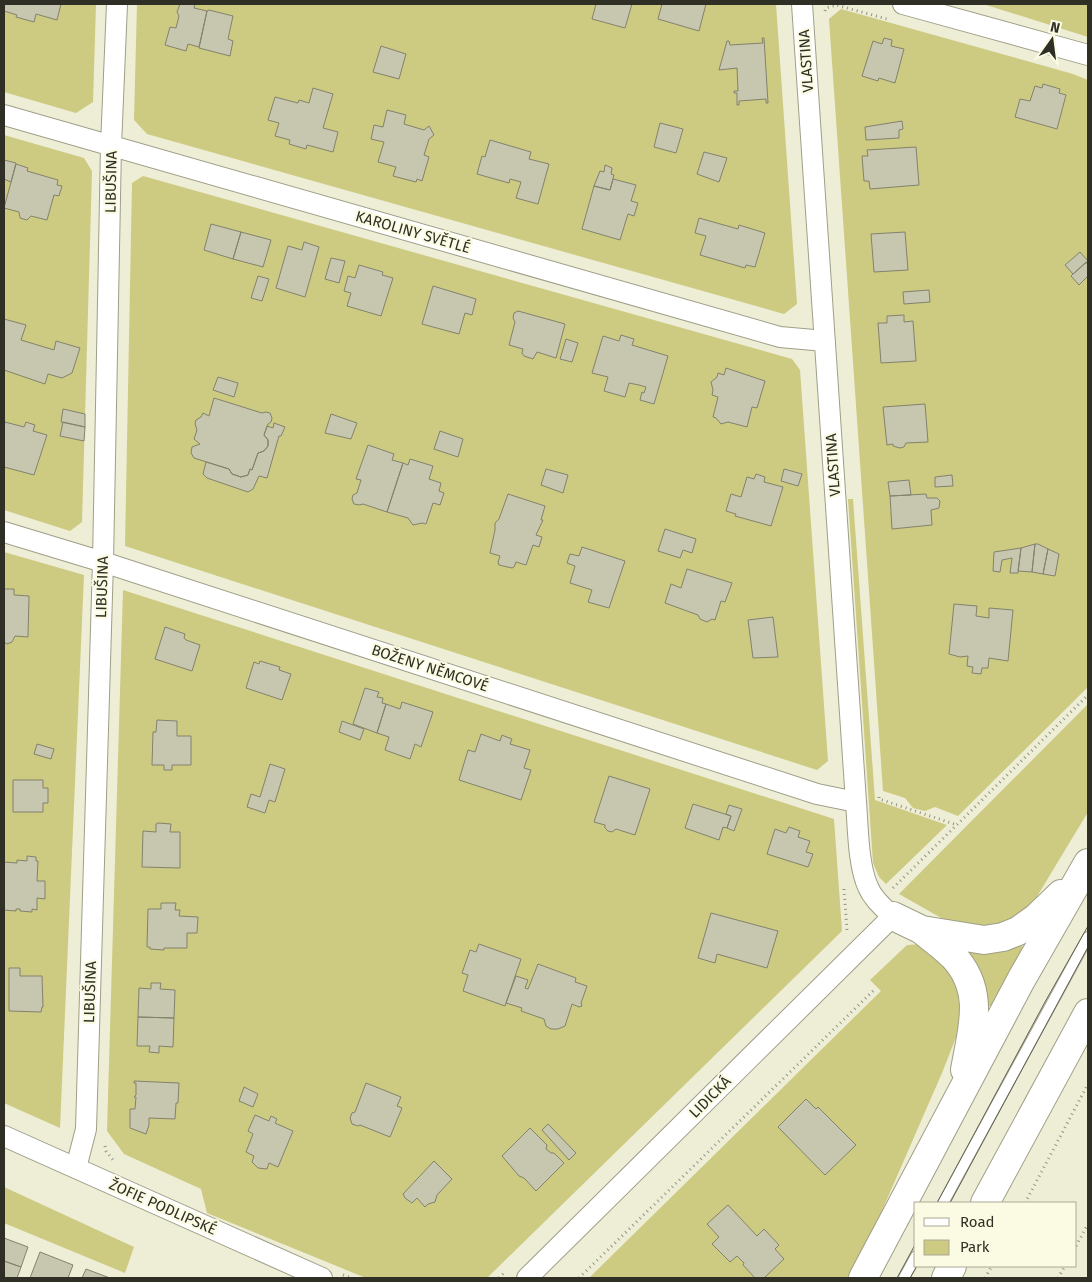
<svg xmlns="http://www.w3.org/2000/svg" width="1092" height="1282" viewBox="0 0 1092 1282" font-family="'Fira Sans',sans-serif">
<style>
.green{fill:#cdca81}
.building{fill:#c7c6af;stroke:#83826d}
.lines{fill:none;stroke-linecap:round;stroke-linejoin:round}
.lane-casing{stroke:#9f9f88;stroke-width:12}
.street-casing{stroke:#9f9f88;stroke-width:22}
.primary-casing{stroke:#9f9f88;stroke-width:30}
.path{stroke:#949483;stroke-width:3;stroke-dasharray:1 4;stroke-linecap:butt}
.lane{stroke:#fff;stroke-width:10}
.street{stroke:#fff;stroke-width:20}
.primary{stroke:#fff;stroke-width:28}
.tram{stroke:#626255;stroke-width:1}
.labels{text-anchor:middle;dominant-baseline:central;stroke-width:4.5;stroke-linejoin:round;paint-order:stroke}
.street-label{font-size:15px;fill:#2f2f26;stroke:#fbfbe3}
</style>
<rect width="100%" height="100%" fill="#eeedd6"/>
<path class="green" d="M4 4H96L93 102 76 113 4 92Z
M137 4H776L797 304 784 314 147 134 134 120Z
M983 4H1088V37Z
M841 9 1073 74 1088 80V687L958 816 935 807 925 811 913 808 905 798 883 791 829 19Z
M4 135 84 158 92 171 82 522 70 531 4 510Z
M143 176 792 359 800 370 828 761 817 770 125 546 132 183Z
M848 499H853L875 800 947 825 886 884 879 877 873 863Z
M4 552 84 575 60 1128 4 1103Z
M123 590 834 819 842 931 487 1278H366L207 1213 201 1189 124 1154 107 1131Z
M1087 705 1088 812 1027 913 997 929 950 923 899 894Z
M922 944 934 947 964 988 962 1022 942 1073 867 1245 849 1278H589L881 991 870 980 907 945Z
M1020 944 1023 947 991 1006H988L969 955 974 949Z
M4 1187 134 1247 125 1273 4 1223Z"/>
<path class="building" d="M4 4H61L57 20 36 14 34 22 16 17 17 15 4 11Z
M180 4H195L194 8 207 11 199 47 188 44 186 51 165 45 170 27 176 28 179 16 177 12Z
M596 4H632L625 28 592 19Z
M662 4H706L699 31 658 19Z
M209 10 233 16 228 39 233 41 230 56 199 48 207 11Z
M762 38H764L768 103H766V99L739 101V105H737V93H734V91H738L737 68 719 70 727 41H729L730 45 763 43Z
M884 38 892 40 891 46 904 49 895 83 879 78 878 81 862 76 873 41 882 44Z
M381 46 406 54 399 79 373 72Z
M1043 84 1060 89 1059 93 1066 95 1057 129 1015 117 1020 99 1030 101 1035 86 1042 88Z
M313 88 333 94 323 128 338 132 333 152 307 145 306 149 289 144 290 140 275 136 279 123 268 120 275 97 298 103 299 100 309 103Z
M387 110 406 115 404 124 424 130 429 126 434 135 429 139 424 155 429 157 422 181 417 179 416 182 393 176 396 167 378 162 384 142 371 139 374 125 383 127Z
M902 121 903 129 899 130V138L866 140 865 127Z
M660 123 683 129 676 153 654 147Z
M490 140 531 152 529 159 549 164 538 204 516 198 521 182 510 179 509 183 477 174 482 156 485 157Z
M916 147 919 185 870 189 869 181H864L862 156H868L867 150Z
M704 152 727 158 719 182 697 174Z
M4 160 16 163 11 182 4 179Z
M16 164 28 168 27 171 58 180 57 185 62 186 59 196 54 195 47 220 31 216 27 220 20 218 19 212 4 208Z
M605 165 612 168 611 174 614 175 610 190 594 186 600 171 604 172Z
M613 179 636 185 631 201 638 203 634 216 628 214 620 240 582 229 594 186 610 190Z
M699 218 738 229 739 225 765 233 755 267 746 265 745 268 700 255 706 236 695 233Z
M211 224 241 232 233 259 204 250Z
M241 232 271 240 263 267 233 259Z
M905 232 908 270 874 272 871 234Z
M304 242 319 247 305 297 276 288 288 246 302 250Z
M1080 252 1088 261 1073 274 1065 265Z
M331 258 345 261 339 283 325 279Z
M1086 262 1088 265V276L1079 285 1071 276Z
M359 265 383 272 382 275 393 278 381 316 347 306 351 293 344 291 348 276 355 278Z
M258 276 269 279 262 301 251 298Z
M433 286 476 299 472 315 465 313 459 334 422 324Z
M929 290 930 302 904 304 903 292Z
M518 311 565 324 556 358 537 352 533 359 524 356 522 353 523 349 509 345 515 322 513 318 514 313Z
M904 315V322L913 321 916 361 881 363 878 323H887V316Z
M4 319 26 325 21 340 54 350 56 341 80 348 72 373 62 378 48 374 45 384 4 370Z
M621 335 634 339 632 345 668 356 654 404 640 400 642 392 644 393 646 387 639 385 629 383 625 397 604 391 608 377 592 373 603 336 619 341Z
M566 339 578 343 572 362 560 359Z
M726 368 765 381 757 408 752 407 747 427 728 422 721 424 716 418 713 417 718 397 712 395 713 390 711 382 717 377 718 373 724 375Z
M218 377 238 383 234 397 213 390Z
M214 398 262 413 266 412 270 413 272 418 271 422 268 424 264 435 268 440V446L264 451 258 453 252 470 250 469 248 475 241 477 232 474 229 469 194 458 191 453 192 447 200 444 194 439 197 430 195 424 196 420 201 417 203 413 209 416Z
M925 404 928 442 906 443 904 447 900 448 893 446V444L887 445 883 407Z
M63 409 85 414V427L61 422Z
M331 414 357 423 351 439 325 433Z
M5 422 24 427 26 422 35 425 33 431 47 435 34 475 4 467V427Z
M63 422 85 427 84 441 60 436Z
M274 423 285 427 281 436H279L267 478 259 476 253 489 248 492 207 478 203 474 206 462 229 469 232 474 241 477 248 475 250 469 252 470 258 453 264 451 268 446V440L264 435 267 426 273 428Z
M440 431 463 439 458 457 434 449Z
M368 445 394 454 392 460 403 463 387 512 363 504 359 505 354 504 352 499 353 495 357 493 361 480 356 479Z
M410 459 433 466 429 479 441 483 439 491 444 493 440 505 433 503 426 524 422 523 413 525 408 518 387 512 403 463 408 465Z
M546 469 568 475 563 493 541 485Z
M784 469 802 474 798 486 781 481Z
M756 474 765 477 764 482 783 487 771 526 735 516 736 514 726 511 731 494 741 497 747 477 754 479Z
M952 475 953 486 935 487V477Z
M909 480 911 495 890 496 888 482Z
M508 494 545 506 541 520H543L536 535 542 537 539 547 533 545 526 565 516 562 514 567 512 568 499 565 498 562 500 556 490 553 495 530V523L499 519Z
M926 494 927 498H937L940 501 939 508 931 510 932 525 892 529 890 496Z
M665 529 696 539 692 553 683 550 680 558 658 551Z
M1035 544H1038L1048 549 1043 574 1032 572Z
M1035 544 1032 572 1018 571 1021 548Z
M582 547 625 561 609 608 588 602 592 590 570 583 575 566 567 563 570 554 579 556Z
M1021 548 1018 573H1010L1012 558 1002 560 1000 572 993 571 994 552Z
M1048 549 1059 554 1055 576 1043 574Z
M687 569 732 583 725 602 721 601 715 620 712 619 707 622 700 619 698 615 665 603 671 584 681 588Z
M4 589H14V595L29 596 28 637 15 636 12 642 7 644 4 642Z
M954 604 977 606 976 616 989 618V608L1013 610 1008 661 989 658 988 668H982L981 674 972 673 973 667 967 666 968 656 960 657 949 654Z
M773 617 778 657 753 658 748 620Z
M165 627 185 634 184 638 186 640 200 645 192 671 155 659Z
M260 661 280 667 279 670 291 674 282 700 246 688 254 662 259 664Z
M365 688 379 692 377 697 383 698 382 703 386 704 377 733 353 724Z
M402 702 433 712 421 747 415 744 410 759 385 750 389 737 377 733 386 704 400 709Z
M157 720 177 721V736H191V765H172V770H164V765H152L153 732H156Z
M342 721 364 729 360 740 339 732Z
M481 734 500 741 502 735 504 736 512 739 510 744 530 750 524 768 531 770 521 800 459 780 468 750 475 752Z
M37 744 54 749 51 759 34 754Z
M270 764 285 769 275 802 269 800 265 813 247 807 251 794 260 797Z
M609 776 650 789 635 835 616 829 612 832 608 831 605 828V825L594 822Z
M13 780H43V788H48V803H43V812H13Z
M693 804 731 816 727 828 723 827 719 840 685 828Z
M729 805 742 809 734 831 727 828 731 816 726 814Z
M158 823 171 824 170 832H180V868L142 867 143 831 156 832V824Z
M789 827 800 831 798 837 810 841 806 852 813 854 808 867 767 854 775 829 786 833Z
M27 856 36 857V861H38L37 881H45V899L37 898V910L32 909V912L20 911V909H16V911L4 910V862L17 863V860L27 861Z
M161 903H176L175 910H180L179 916 198 917 197 933H187V948H164V950L150 949V947H147L148 909H161Z
M711 913 778 931 767 968 717 954 715 963 698 958Z
M479 944 521 959 505 1006 463 991 468 975 462 973 470 950 476 952Z
M538 964 576 978 575 982 587 986 581 1003 582 1006 579 1007 572 1004 565 1026 558 1029H551L546 1026 544 1019 521 1011 522 1008 506 1003 516 976 528 980 525 988 528 989Z
M9 968H20V976H42L43 1007H42L41 1012 9 1011Z
M151 983H161L160 989 175 990 174 1018 138 1017 139 988 151 989Z
M138 1017 174 1018 173 1047 159 1046V1053L149 1052 150 1046H137Z
M134 1081 179 1083 178 1103H176L175 1119 149 1118V1125L146 1134 130 1128V1109H135L136 1097H134L136 1095V1083H134Z
M366 1083 401 1097 397 1106 402 1108 390 1137 360 1125 358 1126 352 1124 350 1118 352 1113 355 1112Z
M244 1087 258 1094 253 1107 239 1101Z
M806 1099 816 1109 818 1107 856 1145 825 1175 778 1127Z
M255 1115 269 1121 271 1116 277 1119 275 1123 293 1131 278 1167 269 1163 267 1169 258 1168 252 1162 254 1156 246 1152 253 1134 248 1131Z
M548 1124 576 1153 569 1160 542 1130Z
M530 1128 547 1145 546 1149 551 1153H554L564 1163 536 1191 524 1178 519 1176 502 1156Z
M434 1161 452 1179 437 1195 435 1202 428 1204 425 1207 417 1198 412 1203 405 1198 403 1194Z
M728 1205 757 1236 764 1229 779 1245 775 1249 784 1259 764 1278H755L743 1265 744 1263 737 1256 730 1262 712 1244 719 1237 707 1224Z
M4 1238 28 1247 21 1267 4 1261Z
M40 1252 73 1265 68 1278H30Z
M4 1261 21 1267 17 1278H4Z
M86 1269 110 1278H82Z"/>
<g class="lines">
<defs>
<path id="lane" d="M943 1203 1088 937
M904 1278 916 1256"/>
<path id="street" d="M903 4 1088 55
M4 115 780 337 825 341
M4 532 103 562 817 794 856 802
M4 1136 322 1278
M76 1168 86 1129 103 562 111 146 117 4
M527 1278 893 916C883 908 873 899 868 887 858 865 858 827 856 802L802 4"/>
<path id="primary" d="M893 916 922 930 984 940 1003 937 1018 931 1036 918 1061 894
M923 931C933 939 944 947 953 956 986 991 972 1029 965 1070
M985 1203 1088 1013
M863 1278 1021 980 1088 863
M946 1278 952 1266"/>
</defs>
<use href="#lane" class="lane-casing"/>
<use href="#street" class="street-casing"/>
<use href="#primary" class="primary-casing"/>
<path class="path" d="M825 11 826 8 836 5 887 19
M879 797V799L957 825
M893 888 1088 695
M844 889 847 930
M105 1146 106 1151 113 1160
M1025 1203 1088 1084
M1076 1246 1088 1224
M343 1275 352 1278
M499 1278 506 1271
M579 1278 874 990
M985 1278 992 1266
M1058 1278 1065 1266"/>
<use href="#lane" class="lane"/>
<use href="#street" class="street"/>
<use href="#primary" class="primary"/>
<path class="tram" d="M937 1203 1045 1002 1088 926
M950 1203 1088 947
M897 1278 916 1243
M910 1278 917 1266"/>
</g>
<g class="labels">
<g class="street-label">
<text transform="translate(806 61) rotate(-94)">VLASTINA</text>
<text transform="translate(111 182) rotate(-89)">LIBUŠINA</text>
<text transform="translate(413 232) rotate(16)">KAROLINY SVĚTLÉ</text>
<text transform="translate(833 465) rotate(-94)">VLASTINA</text>
<text transform="translate(102 587) rotate(-88)">LIBUŠINA</text>
<text transform="translate(430 668) rotate(18)">BOŽENY NĚMCOVÉ</text>
<text transform="translate(90 992) rotate(-88)">LIBUŠINA</text>
<text transform="translate(710 1097) rotate(-45)">LIDICKÁ</text>
<text transform="translate(163 1207) rotate(24)">ŽOFIE PODLIPSKÉ</text>
</g>
</g>
<rect width="1092" height="1282" fill="none" stroke="#2f2f26" stroke-width="10"/>
<rect x="914" y="1202" width="162" height="65" fill="#fbfbe3" stroke="#a9a997"/>
<rect x="924" y="1218" width="25" height="8" fill="#ffffff" stroke="#a9a997"/>
<text x="960" y="1227" font-size="15" fill="#2f2f26">Road</text>
<rect x="924" y="1240" width="25" height="15" fill="#cdca81" stroke="#a9a997"/>
<text x="960" y="1252" font-size="15" fill="#2f2f26">Park</text>
<g transform="translate(1052 40) rotate(14)" stroke="#fbfbe3" stroke-width="4" paint-order="stroke">
<path d="M0-4L9 19L0 12L-9 19Z" fill="#2f2f26"/>
<text y="-8" font-size="14" font-weight="bold" text-anchor="middle" fill="#2f2f26">N</text>
</g>
</svg>
